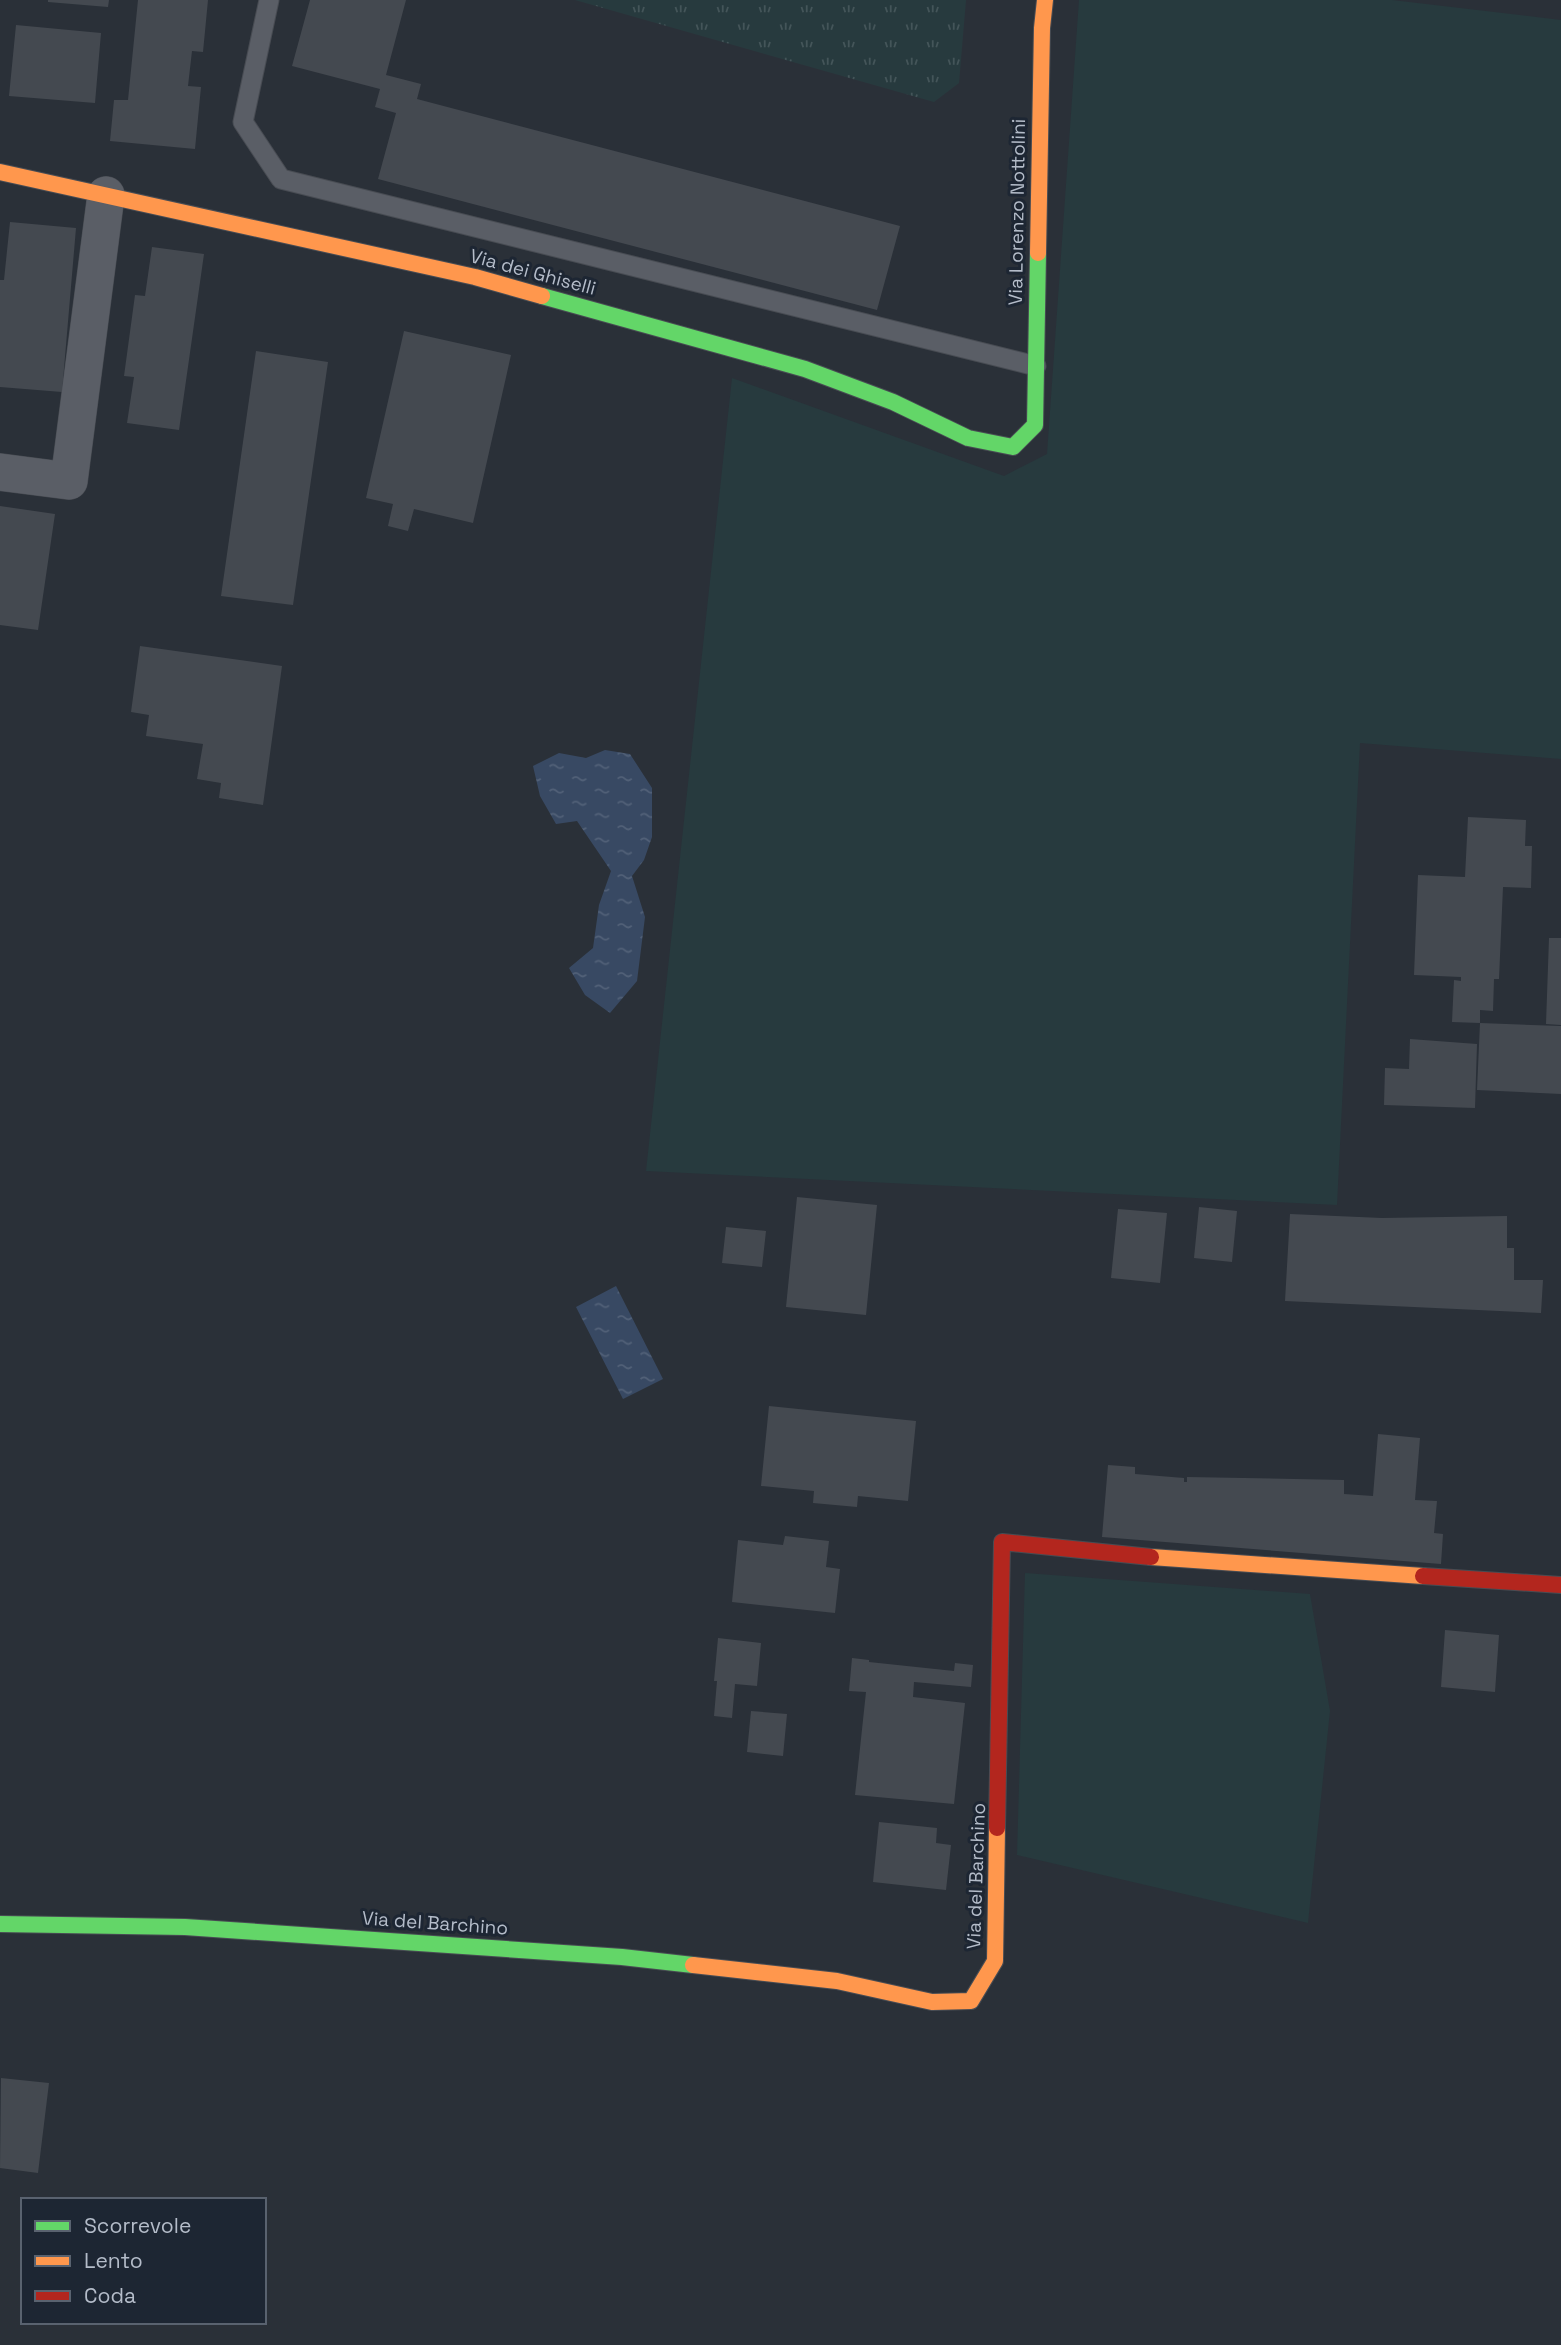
<svg xmlns="http://www.w3.org/2000/svg" width="1561" height="2345" viewBox="0 0 1561 2345" font-family="'Space Grotesk',sans-serif">
<style>
.green{fill:#273a3e}
.park{fill:url(#park-tufts)}
.water{fill:url(#water-ripples)}
.building{fill:#444950}
.lines{fill:none;stroke-linecap:round;stroke-linejoin:round}
.lane-casing{stroke:#484c53;stroke-width:21}
.street-casing{stroke:#484c53;stroke-width:38}
.fast-casing{stroke:#484c53;stroke-width:18}
.slow-casing{stroke:#484c53;stroke-width:18}
.jam-casing{stroke:#484c53;stroke-width:18}
.lane{stroke:#5a5e66;stroke-width:19}
.street{stroke:#5a5e66;stroke-width:37}
.fast{stroke:#63d668;stroke-width:16}
.slow{stroke:#ff974d;stroke-width:16}
.jam{stroke:#b3261e;stroke-width:16}
.labels{text-anchor:middle;dominant-baseline:central;stroke-width:6;stroke-linejoin:round;paint-order:stroke}
.street-label{font-size:19px;fill:#b4bcc9;stroke:#1d2633}
</style>
<defs>
<pattern id="park-tufts" width="24" height="20" patternUnits="userSpaceOnUse" patternTransform="scale(1.75)"><rect width="24" height="20" fill="#273a3e"/><path d="M3 7l-1-3M5 7V3M7 7l1-3M15 17l-1-3M17 17v-4M19 17l1-3" fill="none" stroke="#445559"/></pattern>
<pattern id="water-ripples" width="26" height="14" patternUnits="userSpaceOnUse" patternTransform="scale(1.75)"><rect width="26" height="14" fill="#384963"/><path d="M2 4q2-2 4 0t4 0M15 11q2-2 4 0t4 0" fill="none" stroke="#526178"/></pattern>
</defs>
<rect width="100%" height="100%" fill="#2a3038"/>
<path class="green" d="M1079 0H1392L1561 20V759L1360 743 1337 1205 646 1171 732 378 1004 476 1047 454Z
M1025 1573 1310 1594 1330 1711 1308 1923 1017 1855Z"/>
<path class="park" d="M575 0H966L959 83 934 102Z"/>
<path class="water" d="M605 750 630 754 652 788V837L644 860 632 876 645 917 637 981 610 1013 585 995 569 968 593 948 599 905 611 871 577 821 556 824 540 796 533 766 559 753 586 758Z
M616 1286 663 1379 623 1399 576 1307Z"/>
<path class="building" d="M48 0H109L108 7 48 2Z
M138 0H208L203 52 192 51 188 86 201 87 195 149 110 141 114 100H128Z
M310 0H406L386 75 421 84 417 99 900 226 877 310 378 179 396 113 375 107 380 89 292 66Z
M16 25 101 33 95 103 9 96Z
M10 222 76 228 62 392 0 387V280H4Z
M152 247 204 254 179 430 127 423 134 377 124 376 135 295 145 296Z
M404 331 511 355 473 523 414 509 408 531 388 526 393 504 366 498Z
M256 351 328 362 293 605 221 596Z
M0 506 55 514 38 630 0 625Z
M140 646 282 666 263 805 219 798 221 783 197 779 203 744 146 736 149 715 131 712Z
M1468 817 1526 820 1525 846H1532L1531 888 1503 887 1499 979H1494L1493 1011 1480 1010V1023L1452 1022 1454 980 1461 981V977L1414 975 1418 875 1465 877Z
M1549 938H1561V1025L1546 1024Z
M1480 1023 1561 1026V1094L1477 1090Z
M1410 1039 1477 1044 1475 1108 1384 1105 1385 1068 1409 1069Z
M797 1197 877 1205 866 1315 786 1307Z
M1199 1207 1237 1211 1232 1262 1194 1258Z
M1118 1209 1167 1213 1160 1283 1111 1278Z
M1290 1214 1382 1218 1507 1216V1248H1514V1280H1543L1541 1313 1285 1301Z
M726 1227 766 1231 762 1267 722 1263Z
M769 1406 916 1421 908 1501 858 1496 857 1507 813 1503 814 1491 761 1486Z
M1378 1434 1420 1438 1415 1500 1437 1501 1434 1533 1443 1534 1441 1564 1102 1537 1108 1465 1135 1467V1474L1184 1478V1482H1187V1477L1344 1480V1494L1373 1496Z
M785 1536 829 1541 826 1567 840 1569 835 1613 732 1602 738 1540 783 1545Z
M1445 1630 1499 1635 1495 1692 1441 1687Z
M718 1638 761 1643 757 1686 735 1684 732 1718 714 1716 717 1681H714Z
M852 1658 869 1660V1662L954 1671 955 1663 973 1665 971 1687 914 1682 913 1697 965 1703 954 1804 855 1795 866 1692 849 1691Z
M751 1711 787 1714 783 1756 747 1752Z
M879 1822 937 1828 936 1843 951 1845 946 1890 873 1882Z
M1 2078 49 2083 38 2173 0 2168Z"/>
<g class="lines">
<defs>
<path id="lane" d="M269 0 243 122 281 179 1036 366"/>
<path id="street" d="M0 472 69 481 106 195"/>
<path id="fast" d="M542 296 805 369 893 402 968 438 1013 447 1035 425 1038 253
M0 1924 185 1927 622 1957 693 1965"/>
<path id="slow" d="M0 172 475 277 542 296
M1038 253 1042 28 1045 0
M1151 1557 1423 1576
M693 1965 837 1981 932 2002 971 2001 995 1961 997 1828"/>
<path id="jam" d="M1423 1576 1561 1585
M997 1828 1002 1542 1151 1557"/>
</defs>
<use href="#lane" class="lane-casing"/>
<use href="#street" class="street-casing"/>
<use href="#fast" class="fast-casing"/>
<use href="#slow" class="slow-casing"/>
<use href="#jam" class="jam-casing"/>
<use href="#lane" class="lane"/>
<use href="#street" class="street"/>
<use href="#fast" class="fast"/>
<use href="#slow" class="slow"/>
<use href="#jam" class="jam"/>
</g>
<g class="labels">
<g class="street-label">
<text transform="translate(1017 212) rotate(-89)">Via Lorenzo Nottolini</text>
<text transform="translate(533 272) rotate(15)">Via dei Ghiselli</text>
<text transform="translate(976 1876) rotate(-88)">Via del Barchino</text>
<text transform="translate(435 1923) rotate(4)">Via del Barchino</text>
</g>
</g>
<rect x="21" y="2198" width="245" height="126" fill="#1d2633" stroke="#59626f" stroke-width="2"/>
<rect x="35" y="2221" width="35" height="10" fill="#63d668" stroke="#59626f" stroke-width="2"/>
<text x="84" y="2233" font-size="21" fill="#b4bcc9">Scorrevole</text>
<rect x="35" y="2256" width="35" height="10" fill="#ff974d" stroke="#59626f" stroke-width="2"/>
<text x="84" y="2268" font-size="21" fill="#b4bcc9">Lento</text>
<rect x="35" y="2291" width="35" height="10" fill="#b3261e" stroke="#59626f" stroke-width="2"/>
<text x="84" y="2303" font-size="21" fill="#b4bcc9">Coda</text>
</svg>
